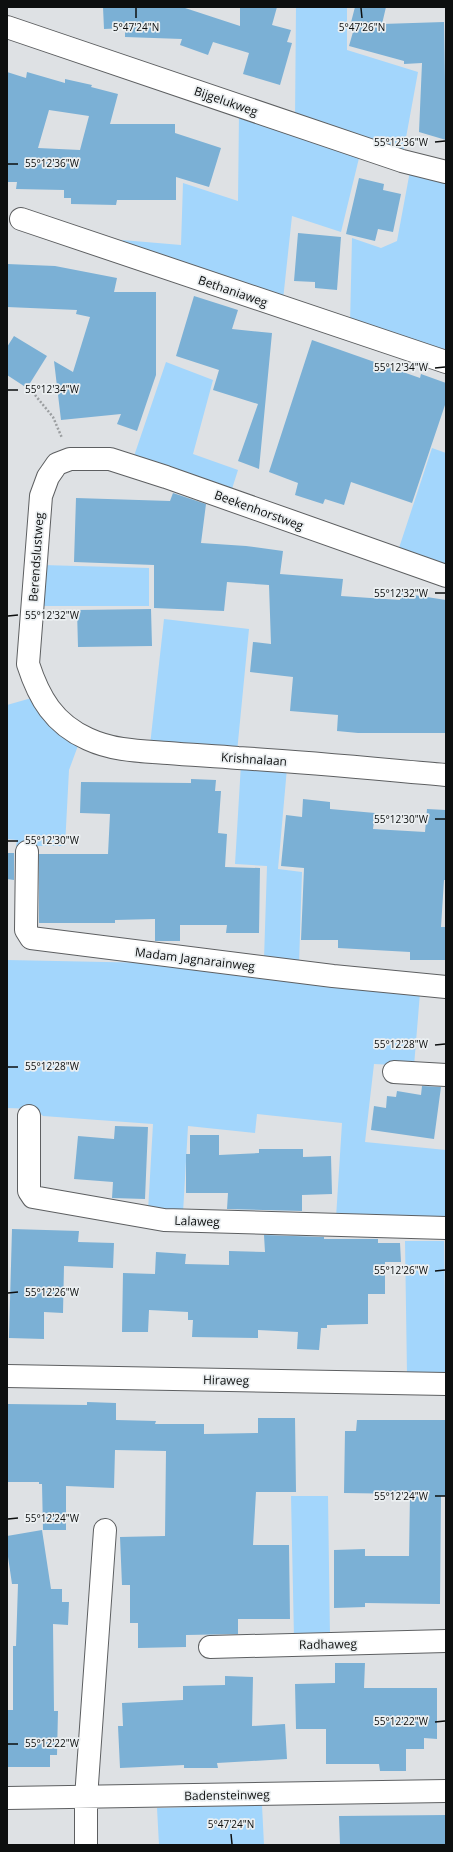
<svg xmlns="http://www.w3.org/2000/svg" width="453" height="1852" viewBox="0 0 453 1852" font-family="'Open Sans',sans-serif">
<style>
.green{fill:#a3d6fc}
.building{fill:#7bb0d5;fill-rule:evenodd}
.lines{fill:none;stroke-linecap:round;stroke-linejoin:round}
.minor-casing{stroke:#5d5f61;stroke-width:24}
.path{stroke:#9b9ea0;stroke-width:2.5;stroke-dasharray:2 2;stroke-linecap:butt}
.minor{stroke:#fff;stroke-width:22}
.ticks{fill:none;stroke:#0d0f0f;stroke-width:1.5}
.labels{text-anchor:middle;dominant-baseline:central;stroke-width:3.5;stroke-linejoin:round;paint-order:stroke}
.street-label{font-size:12px;fill:#0d0f0f;stroke:#ebeff1}
.ticks-label{font-size:10px;text-anchor:middle;fill:#0d0f0f;stroke:#ebeff1;stroke-width:3.5;stroke-linejoin:round;paint-order:stroke}
</style>
<rect width="100%" height="100%" fill="#dee1e4"/>
<path class="green" d="M296 7H347V50L418 72 403 154 295 119Z
M239 114 360 154 341 232 292 216 283 300 138 252 122 240 181 245 183 183 238 201Z
M410 171 446 180V354L350 324 352 238 381 248 397 241Z
M166 362 213 380 193 454 238 470 231 492 133 459Z
M432 448 446 453V567L398 551Z
M42 565 149 568V606H40Z
M164 619 249 629 237 752 150 745Z
M35 697 79 743 69 770 65 846H16L17 840 7 839V705Z
M241 764 287 768 278 869 302 872 299 964 264 959 267 866 235 864Z
M7 960 155 963 420 993 414 1066 374 1064 365 1142 446 1150V1223L336 1218 342 1123 257 1114 255 1133 188 1126 183 1213 148 1211 153 1124 43 1116 35 1109 7 1108Z
M405 1241H444L446 1374H407Z
M291 1496H328L330 1637 294 1638Z
M262 1805 264 1845H159L157 1808Z"/>
<path class="building" d="M103 7H182L240 26V7H277L272 25 291 30 287 42 292 43 280 85 243 74 249 53 213 42 208 55 180 45 182 39 125 37V28L104 29Z
M355 7H386L382 24 444 22 446 140 419 132 422 63 404 64V61L349 46 353 32 349 30Z
M7 72 26 78 27 72 65 83V79L92 85 91 87 118 94 110 124H175V133L221 148 209 187 176 177V200H117L116 205 71 204V198H64V190L16 189 17 182H7ZM49 110 89 116 80 150 38 148Z
M359 178 384 184 383 190 401 194 393 232 378 229 375 241 346 234Z
M298 233 341 237 337 290 315 288V282L294 281Z
M7 264 55 266 117 278 114 292H156V375L137 431 117 424 121 414 61 420 54 361 73 372 90 317 76 314 77 310 7 307Z
M194 296 238 310 232 329 272 333 259 469 238 461 258 404 213 390 219 370 176 356Z
M14 336 47 356 27 388 7 375V347Z
M312 340 420 378 421 374 446 383V402L412 503 351 482 344 505 325 499 323 504 295 495 298 483 269 472Z
M173 493 206 504 201 543 246 546 283 551 280 574 343 579 341 596 400 600 401 593 446 600V733H358L337 731 338 715 290 711 293 677 250 672 253 642 271 644 269 585 227 582 224 611 154 608V565L74 562 76 498 170 501Z
M151 609 152 646 78 647 77 610Z
M191 779 216 780 215 791H221L218 833 227 834 225 867 260 868 259 933H226L227 925H180V941H155V919L115 920V923H39V854H108L110 814 80 813 81 782 191 783Z
M303 799 330 802V809L375 813 373 829 425 832 427 809 446 810V880H444L441 927H446V960H410V952L338 948V940H301L304 868 281 866 286 815 302 817Z
M7 853H14V880L7 879Z
M422 1086 441 1087 434 1139 371 1130 374 1106 386 1108 387 1096 396 1097 397 1091 421 1095Z
M115 1126 148 1127 145 1199 112 1198 113 1182 74 1179 78 1136 114 1139Z
M190 1135H219V1155L259 1153V1149H303V1157L331 1156 332 1194 302 1195V1211L227 1209 228 1193H186V1154H190Z
M12 1229 79 1231 78 1242 114 1243 113 1268 64 1266 63 1313 44 1312V1339L9 1338Z
M264 1235 324 1237V1239H378V1243H400L401 1262H385V1294H368V1324L327 1325V1328H321L319 1350 297 1349 298 1332 258 1330V1338L192 1337 193 1320H188V1312L149 1310 148 1332H122L123 1273 155 1274 156 1252 186 1254 185 1264 229 1265V1251L265 1252Z
M87 1402 116 1403V1420L156 1421 155 1424H204V1434L258 1433V1418H295L296 1492H256L253 1545H289L290 1619H238V1634L186 1635V1647L138 1648V1623H130V1585H122L120 1537 165 1536 166 1451 115 1450 114 1488 66 1486V1530H43L42 1484H39V1482H7V1404L87 1405Z
M357 1420H446V1496H441L440 1604 365 1603V1607L334 1608V1550L365 1549V1556H409L410 1494 344 1493 345 1431H356Z
M42 1530 51 1589H62V1602H69L68 1625 53 1624 54 1711H58L57 1755H50V1767H7L8 1710H13V1646H16L18 1584H12L7 1550V1536Z
M335 1663H365L364 1688H437V1739L424 1738V1749H406V1771H380L379 1764H326V1729H296L295 1684 335 1683Z
M225 1676 253 1677 252 1726 285 1724 287 1759 217 1763 218 1768H184V1765L120 1768 118 1726H123L122 1703 183 1700V1686L225 1685Z
M446 1815V1845H340L339 1816Z"/>
<g class="lines">
<defs>
<path id="minor" d="M7 27 402 161 446 172
M21 219 446 362
M446 576 166 477 110 459H70L57 464 48 477 41 496 28 664C39 698 54 724 88 739 114 751 140 751 168 753 191 755 214 756 238 758 307 762 377 769 446 775
M27 852 26 930 31 938 333 976 446 987
M394 1072 446 1075
M29 1116V1191L33 1197 164 1220 446 1228
M7 1376 446 1384
M210 1647 446 1641
M7 1798 446 1791
M86 1845V1798L105 1530"/>
</defs>
<use href="#minor" class="minor-casing"/>
<path class="path" d="M35 395 53 417 62 438"/>
<use href="#minor" class="minor"/>
</g>
<path class="ticks" d="M136 8V18M361 8 362 18M435 142 445 141M8 164H18M435 368 445 367M8 390H18M435 593H445M8 616 18 615M435 819H445M8 841H18M435 1045 445 1044M8 1067H18M435 1271 445 1270M8 1293 18 1292M435 1496H445M8 1519 18 1518M435 1722 445 1721M8 1744H18M231 1834 232 1844"/>
<g class="labels">
<g class="street-label">
<text transform="translate(226 101) rotate(19)">Bijgelukweg</text>
<text transform="translate(233 291) rotate(19)">Bethaniaweg</text>
<text transform="translate(259 510) rotate(20)">Beekenhorstweg</text>
<text transform="translate(36 557) rotate(-86)">Berendslustweg</text>
<text transform="translate(254 759) rotate(4)">Krishnalaan</text>
<text transform="translate(195 959) rotate(7)">Madam Jagnarainweg</text>
<text transform="translate(197 1221) rotate(2)">Lalaweg</text>
<text transform="translate(226 1380) rotate(1)">Hiraweg</text>
<text transform="translate(328 1644) rotate(-1)">Radhaweg</text>
<text transform="translate(227 1795) rotate(-1)">Badensteinweg</text>
</g>
</g>
<g class="ticks-label">
<text x="136" y="31">5°47'24"N</text>
<text x="362" y="31">5°47'26"N</text>
<text x="401" y="146">55°12'36"W</text>
<text x="52" y="167">55°12'36"W</text>
<text x="401" y="371">55°12'34"W</text>
<text x="52" y="393">55°12'34"W</text>
<text x="401" y="597">55°12'32"W</text>
<text x="52" y="619">55°12'32"W</text>
<text x="401" y="823">55°12'30"W</text>
<text x="52" y="844">55°12'30"W</text>
<text x="401" y="1048">55°12'28"W</text>
<text x="52" y="1070">55°12'28"W</text>
<text x="401" y="1274">55°12'26"W</text>
<text x="52" y="1296">55°12'26"W</text>
<text x="401" y="1500">55°12'24"W</text>
<text x="52" y="1522">55°12'24"W</text>
<text x="401" y="1725">55°12'22"W</text>
<text x="52" y="1747">55°12'22"W</text>
<text x="231" y="1828">5°47'24"N</text>
</g>
<rect width="453" height="1852" fill="none" stroke="#0d0f0f" stroke-width="16"/>
</svg>
